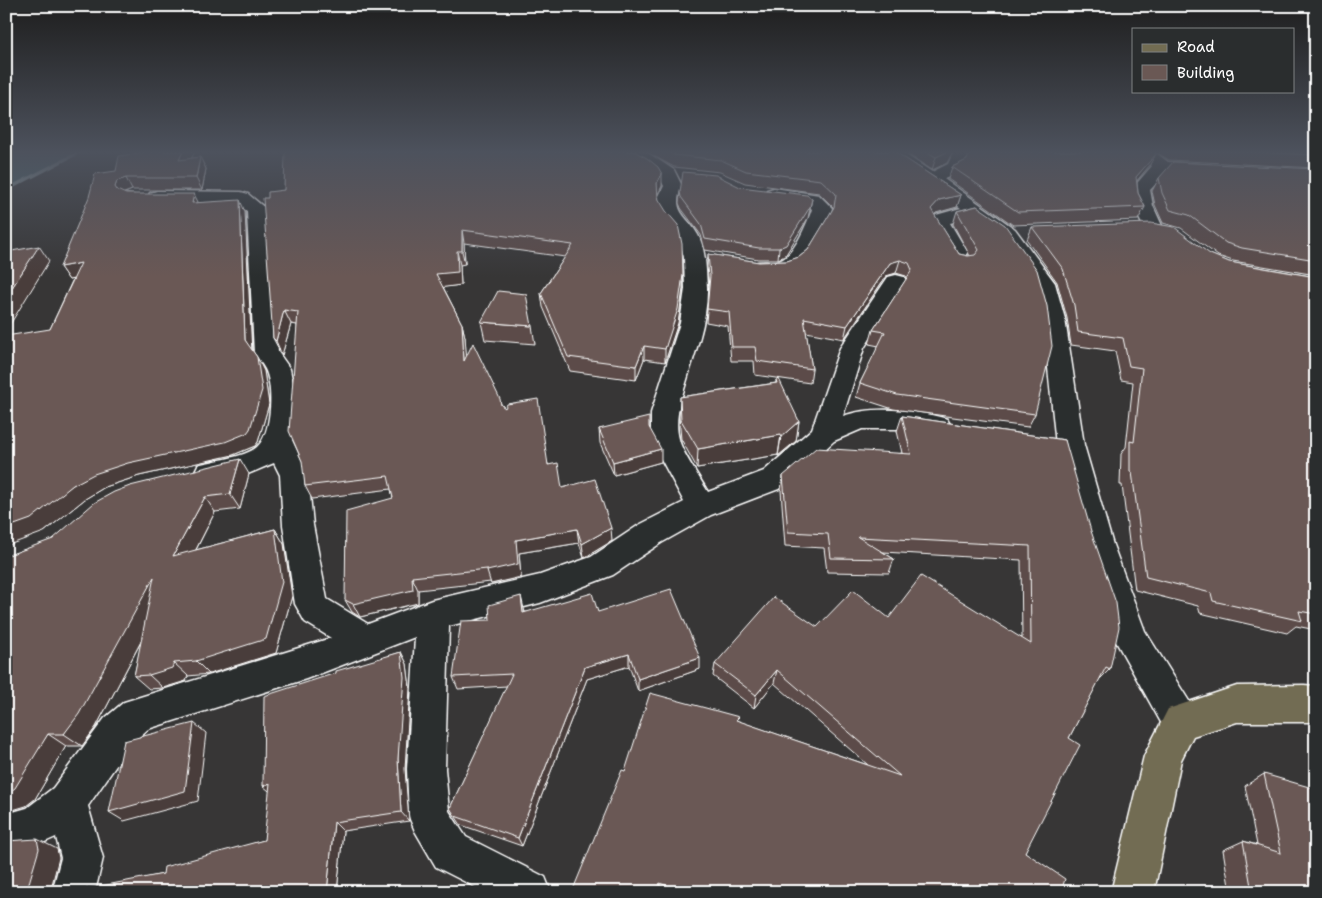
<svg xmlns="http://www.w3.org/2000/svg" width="1322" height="898" viewBox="0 0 1322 898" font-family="'Shantell Sans',sans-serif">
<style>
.water{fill:#4c6970;stroke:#94a5a9}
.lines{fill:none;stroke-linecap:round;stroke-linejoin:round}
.stream{fill:#94a5a9;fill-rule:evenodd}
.minor-casing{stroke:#fff;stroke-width:3}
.major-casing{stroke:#fff;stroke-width:3}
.minor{fill:#2a2d2e;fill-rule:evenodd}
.major{fill:#726c52;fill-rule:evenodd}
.wall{fill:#5b4c48;stroke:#fff}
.shaded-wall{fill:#4a3e3b;stroke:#fff}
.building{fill:#6a5854;stroke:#fff}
</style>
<rect width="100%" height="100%" fill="#373636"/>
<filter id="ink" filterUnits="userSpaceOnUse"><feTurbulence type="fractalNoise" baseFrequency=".02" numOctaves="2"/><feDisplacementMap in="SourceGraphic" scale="10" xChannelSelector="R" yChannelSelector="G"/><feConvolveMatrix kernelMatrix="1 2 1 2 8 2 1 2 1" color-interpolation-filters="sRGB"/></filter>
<g filter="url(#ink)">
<path class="water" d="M6 151H82L6 190Z"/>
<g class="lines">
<path class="stream" d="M78 151H85L6 192V188Z"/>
<defs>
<path id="minor" d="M620 151H642L648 153 674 170 682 186C670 212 688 216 698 235 706 250 706 271 707 287 708 320 695 352 686 383 680 402 674 420 679 439 681 451 701 480 708 492L764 471 812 429 840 348 888 277 896 275 904 277 907 282 864 348 843 416C874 405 916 410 947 419L951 426 947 433 938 435 897 429H862L834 441 784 487 711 515 661 543 613 575 540 603 449 626 445 769 449 811 466 837 545 877 551 892H485L436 867 415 831 409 817 407 769 415 637 306 679 148 729 131 744 88 806 103 858 95 892H52L61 858 56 837 38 845 6 855V814L27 808 53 788 105 718 124 702 331 638 305 622 295 604 283 525 280 475 274 463C252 472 222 488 198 481L194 473 198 465C214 460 244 458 257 447 272 434 274 386 265 369 262 363 257 358 254 353L247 211 237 204 157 203 150 201 148 197 150 193 157 191 241 192 248 194 266 209 278 352 290 369 297 406 292 440 308 475 313 525 327 599 368 624 432 600 540 575 591 557 639 525 684 502 651 440V413L680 323 685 289 684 257 679 237 667 223 660 210 659 196 664 186C655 164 628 164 620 151Z
M879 151H900L932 172 948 164 954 151H970L961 172 944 179 1015 229 1055 283 1065 319 1084 445 1113 545 1145 631 1194 709 1200 722 1194 735 1181 740 1168 735 1114 638 1083 545 1056 445 1043 319 1033 283 1001 237 973 217 950 223 968 253 965 257 958 259 951 257 929 222 936 215 961 208 882 155Z
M1133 151H1153L1168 162 1211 165 1214 169 1211 173 1205 174 1166 173 1150 190 1153 206 1164 230 1161 234 1154 236 1147 234 1133 206 1132 189 1152 166Z
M774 188 819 195 832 208C827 225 814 257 800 267 787 277 768 275 754 271L750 267 754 263C763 260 773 264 781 260 794 255 808 222 812 209L806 204 767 198 765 194 767 190Z"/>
<path id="major" d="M1304 685 1316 686V722H1237L1193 736 1181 760 1154 892H1111L1144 756 1168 709 1237 686Z"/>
</defs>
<use href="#minor" class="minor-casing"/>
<use href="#major" class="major-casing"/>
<use href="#minor" class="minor"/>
<use href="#major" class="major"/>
</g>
<path class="wall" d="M645 151H894L961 195 957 207 936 213 934 214 959 254 968 256H970L953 224 957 211 977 206 1035 414 1028 427 893 409 856 397 860 383 879 346 869 344 873 330 907 278 906 276 896 273 886 276 844 339 806 332 812 369 810 383 755 375 754 361H731L728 326 706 322 709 287 707 267 708 254 759 262 787 261 799 257 808 250 833 209V207L819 193 745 183 720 172 674 167Z
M903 151H953L947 163 932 170Z
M1155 151H1316V168L1169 160Z
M194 153 191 158 200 157 206 169 202 190H132L125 193 198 203 245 212 252 350 257 357 264 371 269 404 258 442 255 446 233 455 139 476 105 487 85 499 44 532 50 329 73 279 69 280 60 267 116 171Z
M1156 154 1149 166 1137 181 1138 193 1145 207 1138 220 1013 225 948 179 952 167 967 160Z
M1316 169V275L1233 261 1218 256 1181 228 1163 223 1155 205 1152 191 1159 178Z
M662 186 658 194V198L683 275V289L678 323 665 362 644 359 636 380 570 371 543 307 541 293 565 257 464 243 465 264 460 265 461 285 443 287 462 324 465 337 466 357 502 405 549 465 562 488 612 541 584 558 579 543 519 553 521 577 491 584V582L418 590V603L360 617 352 612 345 600 393 498 391 489 312 499 305 486 297 325 291 324 282 355 273 338 268 198 284 190Z
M740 187 808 218 785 256 778 259H758L705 250 701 235 681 208 679 203 680 192Z
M1032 227 1210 254 1229 262 1316 277V630L1296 626 1287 633 1200 613 1198 606 1135 590 1122 485H1120L1121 454 1126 447 1133 382 1121 380 1115 351 1071 345 1067 318 1057 282 1027 240Z
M481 322 532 326 535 344 485 340Z
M776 380 799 421 796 441 778 456V455L697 468 681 439 679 417 680 397 776 383Z
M902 416 1065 440 1110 669 1099 680 1069 738 1025 852 1061 892H662L660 891 625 771 738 721 868 765 774 683 754 708 713 676 715 664 817 627 889 618 1022 638 1021 560 883 552 894 559 889 573 827 572 824 548 785 546 781 490 783 476 902 453 897 431Z
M649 427 661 462 614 475 600 443 599 429Z
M249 474 240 509 215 512 196 550 275 529 284 544 292 596 276 653 209 674 188 676 186 681 163 688 149 689 134 676 142 640 96 727 82 746H66L35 799 26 806 6 556Z
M524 609 525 612H598L700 669 638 691 629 666 587 679 522 846 461 825 450 808 507 686 458 689 453 677 490 620Z
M401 652 407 664 410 688 405 769 409 821 343 831 337 892H85L163 874 264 840 336 673Z
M1264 774 1316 892H1230L1223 850 1243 841 1257 845 1245 786Z"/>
<path class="shaded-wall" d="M183 151H193L194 153 185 172 179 160Z
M949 151H953L947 163 932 170 936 157Z
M1156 154 1149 166 1130 189 1136 177Z
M200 157 206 169 202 190 196 178Z
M662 174V186L657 196V183Z
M126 178 132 190 124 193V203L115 187 117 181Z
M194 194 200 206 192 203Z
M961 195 957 207 936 213 927 222 931 209 939 200Z
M812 199 808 218 785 256 778 259 779 248Z
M240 200 245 212 252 353 245 340Z
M462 230 464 243 465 264 462 251Z
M39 246 49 261 6 331V297Z
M457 251 460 265 461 285 439 288 436 274Z
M900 260 896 273 886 276 844 339 847 326 890 263Z
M81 263 89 276 69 280 60 267Z
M683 275V289L678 323 665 362V349Z
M284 310 291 324 282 355 276 341Z
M462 324 465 337 468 375 464 361Z
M644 346V359L636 380V366Z
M257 357 264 371 269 404 258 442 255 446 233 455 139 476 105 487 85 499 44 532 6 546V528L73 485Z
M799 421 796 441 778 456 781 437Z
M781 435 778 455 697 468 698 449Z
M661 449V462L614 475 613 462Z
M240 459 249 474 240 509 230 494Z
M205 497 215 512 185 571 173 556Z
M611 528 612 541 584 558 582 544Z
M275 529 284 544 292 596 276 653 209 674 196 661Z
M577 529 579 543 519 553 521 577 491 584 487 571 516 540Z
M154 577 167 592 96 727 82 746 64 734Z
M412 577 418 590V603L360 617 353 604Z
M521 596 524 609 526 625 523 613Z
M401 652 407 664 410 688 405 769 409 821 401 812 398 759Z
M629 654V666L587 679 522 846 518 838 585 667Z
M700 658V669L638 691V679Z
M174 663 188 676 186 681 163 688 149 675Z
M777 670 774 683 754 708 756 695Z
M194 723 206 733 198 801 124 821 109 812Z
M48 734 66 746 35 799 26 806 6 812V795Z
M270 783 274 795 263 786Z
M334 822 343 831 337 892H327Z
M37 839 57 849 59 858 50 892H25Z
M660 883V892H657Z"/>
<path class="building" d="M145 151H183L179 160 200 157 196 178H126L117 181 115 187 117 190 126 194H194L192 203 240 200 245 340 257 357 262 390 250 429 247 433 225 442 128 463 94 474 73 485 31 519 6 528V336L50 329 81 263 60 267 89 197 95 174 116 171 119 156 145 152Z
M285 151H634L647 158 658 167 662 174 657 183 658 198 666 211 678 225 682 244 683 275 678 309 665 349 644 346 636 366 568 357 541 293 573 245 462 230V251H457L458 272 436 274 462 324 464 361 473 343 500 399 501 405 505 408 507 404 538 399 548 465 558 463 562 488 595 479 611 528 582 544 577 529 516 540 518 564 487 571V569L412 577 413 590 353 604 345 600 346 511 393 498 388 476 305 486 302 461 289 431 298 312 284 310 276 341 273 338 263 198H268V192L284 190Z
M667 151H894L961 195 939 200 931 209 959 254 968 256 975 255 979 250 957 211 977 206 1005 225 1037 270 1047 306 1052 346 1035 414 897 395 860 383 885 332 873 330 912 270 909 263 900 260 890 263 847 326 804 318 812 369 757 361 755 347H732L729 312 707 309 710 276 708 254 759 262 787 261 799 257 808 250 834 207 836 194 821 180 746 171 721 160 674 155Z
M925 151H949L936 157Z
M970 151H1152L1156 154 1136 177 1138 193 1145 207 1018 212 952 167 967 160Z
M1231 151H1316V155Z
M1173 162 1316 169V260L1242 248 1226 243 1189 215 1170 210 1162 193 1159 178Z
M683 172 716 175 740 187 807 195 812 199 810 207 786 245 779 248H759L705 239 701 224 681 197 680 192Z
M1151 223 1174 227 1210 254 1229 262 1316 277V614L1299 611 1302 621 1213 601 1211 593 1146 577 1132 472 1130 471V441L1134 442 1142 368 1129 366 1123 338 1078 332 1074 305 1063 269 1032 227Z
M39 246 6 297V252Z
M498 291 526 294 532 326 481 322Z
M779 379 799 421 781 437V435L698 449 681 420 680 397 777 383 776 380Z
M902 416 1065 440 1091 531 1116 603 1119 627 1110 669 1106 667 1069 738 1080 745 1025 852 1065 879 1061 892H682L660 883 657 892H572L622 770 625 771 650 693 739 717 736 720 900 776 777 670 756 695 715 664 774 597 817 627 853 590 889 618 921 576 1031 644 1030 546 858 537 894 559 831 558 828 534 788 532 783 476 816 448 911 454Z
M649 417V427L661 449 613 462 599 429Z
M240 459 230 494 205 497 173 556 275 529 282 582 266 639 196 661 174 663 172 668 149 675 134 676 154 577 79 714 64 734H48L15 788 6 795V556L53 539 94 503 114 492 130 486Z
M671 589 700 658 638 679 629 654 585 667 518 838 455 816 450 808 512 674 453 677 461 621 490 620 489 605 521 596 523 613 592 593 598 612Z
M401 652 404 677 398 759 401 812 334 822 327 892H85L86 889 163 874 164 867 264 840 270 783 263 786 264 696 336 673V671Z
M194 723 185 791 109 812 124 741Z
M1264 774 1316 789V892H1252L1243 841 1281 853Z
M37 839 39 849 29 883 25 892H6V841Z"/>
</g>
<linearGradient id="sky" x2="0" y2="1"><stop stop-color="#1e1e1e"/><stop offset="0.55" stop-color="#4d525d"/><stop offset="1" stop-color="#4d525d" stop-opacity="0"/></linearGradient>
<rect width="1322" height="277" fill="url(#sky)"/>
<rect width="1322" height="898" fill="none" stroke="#2a2d2e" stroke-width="25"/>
<rect x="12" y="12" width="1297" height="873" fill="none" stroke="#fff" stroke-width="2" filter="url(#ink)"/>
<rect x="1132" y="28" width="162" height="65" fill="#2a2d2e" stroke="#7f8182"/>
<rect x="1142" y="44" width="25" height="8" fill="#726c52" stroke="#7f8182"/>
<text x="1177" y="52" font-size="15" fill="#ffffff">Road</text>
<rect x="1142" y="65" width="25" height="15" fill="#6a5854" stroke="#7f8182"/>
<text x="1177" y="78" font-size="15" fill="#ffffff">Building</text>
</svg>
